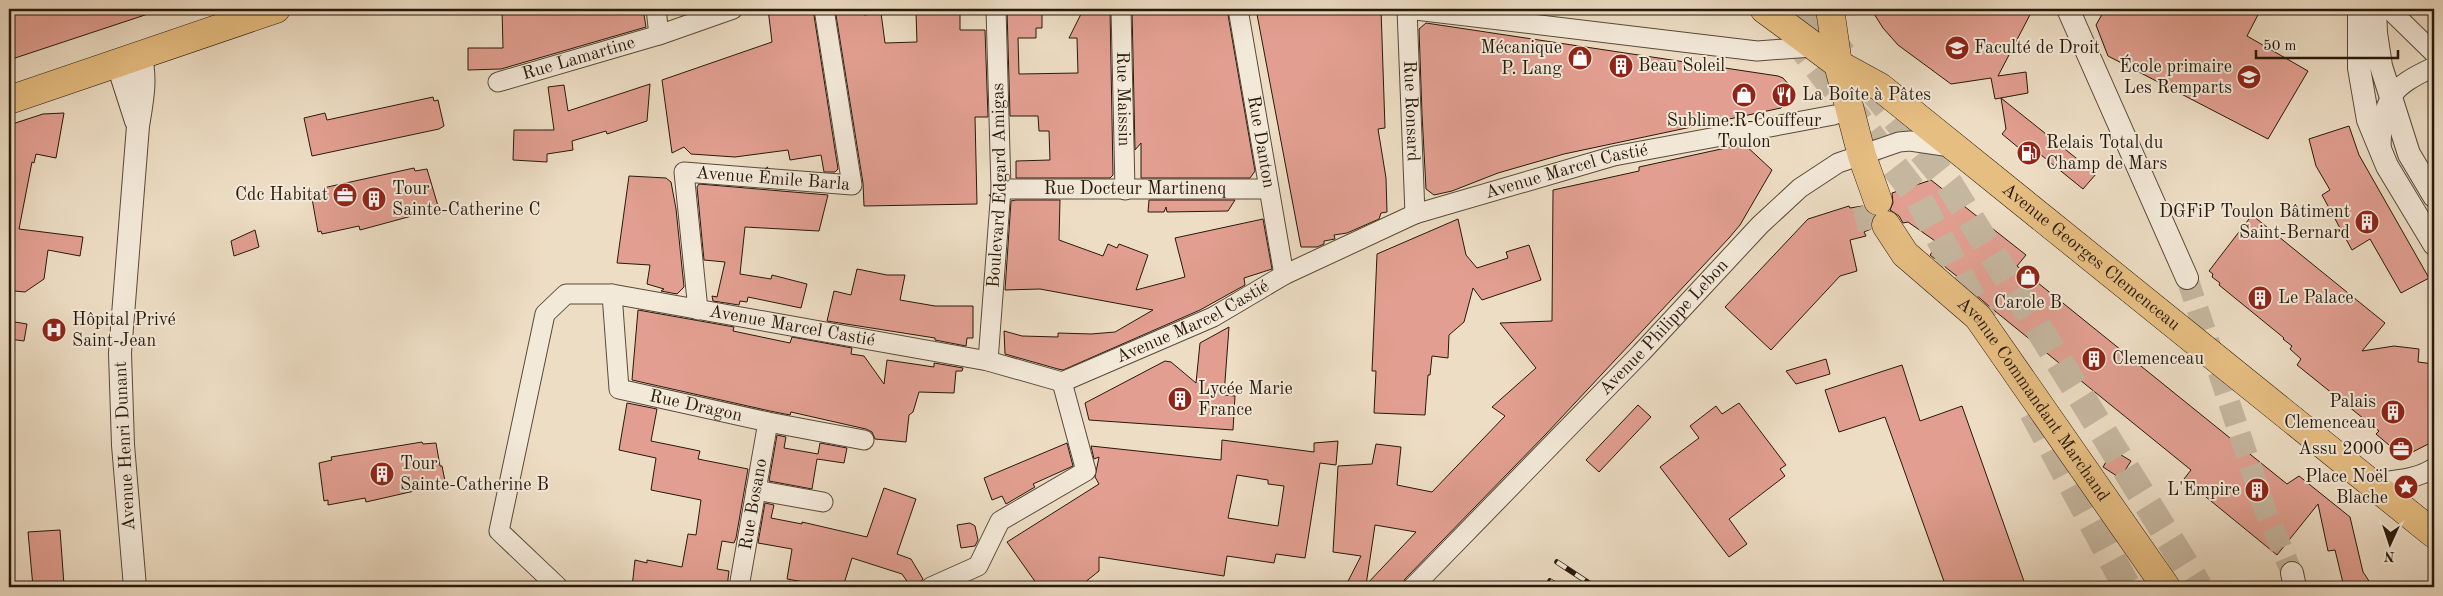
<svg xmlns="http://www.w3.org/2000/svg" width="2443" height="596" viewBox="0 0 2443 596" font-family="'Old Standard TT',serif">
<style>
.building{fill:#e29f91;stroke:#27190a;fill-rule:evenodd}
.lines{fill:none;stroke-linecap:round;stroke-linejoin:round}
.tertiary-tunnel{stroke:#c5b69f;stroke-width:22;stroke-dasharray:22 11;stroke-linecap:butt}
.primary-tunnel{stroke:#c5b69f;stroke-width:28;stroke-dasharray:28 14;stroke-linecap:butt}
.motorway-tunnel{stroke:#c5b69f;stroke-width:28;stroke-dasharray:28 14;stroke-linecap:butt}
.minor-casing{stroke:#584a38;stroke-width:21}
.tertiary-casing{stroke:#584a38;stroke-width:24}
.primary-casing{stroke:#27190a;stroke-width:29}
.minor{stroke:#f3e9d9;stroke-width:19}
.tertiary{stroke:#f3e9d9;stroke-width:22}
.primary{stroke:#e6be82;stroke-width:28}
.rail-casing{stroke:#27190a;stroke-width:5.5}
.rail{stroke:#f3e9d9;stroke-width:4;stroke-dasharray:11;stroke-linecap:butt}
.labels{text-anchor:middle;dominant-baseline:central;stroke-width:4;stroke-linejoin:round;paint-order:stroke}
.poi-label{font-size:18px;fill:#27190a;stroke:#f3e9d9;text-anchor:start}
.street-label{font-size:18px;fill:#27190a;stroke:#f3e9d9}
</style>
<rect width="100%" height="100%" fill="#edddc4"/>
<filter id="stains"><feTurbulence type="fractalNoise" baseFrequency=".004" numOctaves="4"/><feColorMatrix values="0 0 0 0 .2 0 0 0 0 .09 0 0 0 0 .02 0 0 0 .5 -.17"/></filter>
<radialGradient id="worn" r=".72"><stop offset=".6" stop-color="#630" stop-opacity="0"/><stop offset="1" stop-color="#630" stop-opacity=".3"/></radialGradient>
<path class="building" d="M9 9H154V12L9 60Z
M502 9H643L646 27 501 69 468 70V48H503Z
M768 9H813L838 169 835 172H824L821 155 790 160 788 150 735 157 691 154 684 147 672 153 662 80 772 42Z
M835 9H863L864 15 881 13 885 43 917 42 916 13H960V30H985L988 117H975L977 204 864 206 863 183Z
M1007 9H1042V28H1036V38H1018L1019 74 1078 73 1077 38H1069L1081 14H1087V9H1110L1113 175 1110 178H1016V161L1050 160 1049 131H1039L1038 116H1010Z
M1132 9H1227L1255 171 1250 178H1141V143L1135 150Z
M1256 9H1381L1385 128 1378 129 1386 178 1387 212 1381 213 1379 219 1347 233 1334 235 1335 239 1324 241V244L1317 247H1301Z
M1871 9H2033L1998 76 2026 72 2028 93 1995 99 1991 78 1951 84 1898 45 1883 28Z
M2105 9H2261L2247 36 2308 71 2268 139 2108 56 2096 25Z
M1426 23 1778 76 1783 78 1790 86 1791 98 1781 108 1564 154 1498 173 1452 191 1434 195 1426 189 1422 114 1419 29Z
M650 84 647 121 607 134 606 131 572 141 573 150 547 154V162L513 160 514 130H554L548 87 564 85 568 111Z
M433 97 434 101 438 100 444 126 439 129 312 156 304 118 325 113 327 120Z
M2001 98 2096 174 2083 189 2030 146 2025 153 2002 134 2006 129Z
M64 113 56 158 36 154 34 163 32 162 19 229 83 237 80 256 48 250 44 279 25 292 14 291V287H9V125L43 114Z
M2349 126 2359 155 2429 278 2401 293 2370 239 2352 250 2322 195 2330 190 2316 166 2309 139Z
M1744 144 1772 170 1740 225 1729 238 1546 434 1405 579 1401 587H1345L1361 556 1333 552 1338 466 1372 464 1376 444 1401 447 1397 485 1432 492 1505 416 1492 407 1536 368 1500 323 1552 321 1553 190 1639 171V167ZM1375 525 1416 532 1366 585 1373 539Z
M414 168 415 171 427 169 438 206H433L434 210 360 230 359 226 322 234 321 231 318 232 311 193 324 190 323 188Z
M629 176 666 178 671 182 676 209 684 287 677 294 661 291 664 289 647 284 650 265 617 263Z
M1931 180 2026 255 2017 266 2287 484 2299 476 2350 517 2363 572 2373 587H2344L2335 550 2328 551 2318 504 2277 555 2184 479 2191 470 1990 307 1967 287 1968 285 1930 255 1938 243 1908 222 1903 223 1899 216 1890 210 1893 203 1892 193Z
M699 184 828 195 819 231 745 227 740 274 771 279 772 275 807 284 801 308 748 297 747 302 740 301 739 305 713 301 712 296 717 297 725 262 704 260 697 187Z
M1016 200H1060L1059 240 1103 256 1108 244 1117 248 1119 244 1148 255 1136 290 1185 277 1175 238 1263 219 1272 269 1244 278 1245 285 1200 310 1063 370 1058 369 1005 354 1004 331 1022 336 1058 337V333L1091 334 1115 332 1153 310 1040 289 1005 290 1011 201Z
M1149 200H1235L1228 211 1167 212 1166 207 1164 212H1148Z
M1849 206 1850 208 1863 206 1868 213 1874 216 1871 229 1864 232 1866 236 1850 240 1857 271 1840 276 1771 350 1725 307 1808 219Z
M2252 215 2385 323 2362 351 2394 346 2419 349 2418 362 2434 364V441L2403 457 2376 434 2379 431 2297 365 2301 359 2290 349 2292 346 2283 339 2284 338 2219 285 2220 283 2212 277 2213 274 2209 271Z
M1458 219 1466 255 1477 268 1508 258 1506 252 1529 245 1541 280 1482 300 1473 288 1464 322 1449 335 1448 358 1432 356 1430 375H1428L1425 415 1374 413 1376 371H1372L1377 254Z
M255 230 259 247 234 256 231 241Z
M857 269 887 275H905L900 300 935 306H973V338H967L966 346 935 340V338L827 321 834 291 851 295Z
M638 310 734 327 733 331 790 343 792 337 852 348 851 354 864 356 884 384 887 360 934 367V363L963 368 962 371H956L954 393 919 392 913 412 909 415 906 442 875 439 872 432 866 429 791 412 790 415 770 411 632 380Z
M9 321 27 324 24 341 9 339Z
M1229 327 1224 395 1235 396 1233 430 1089 420 1085 403 1165 361 1171 362 1196 383 1200 343Z
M1826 359 1830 374 1796 384 1786 371Z
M1902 365 1920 421 1962 406 2026 587H1946L1885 417 1839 432 1825 390Z
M627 403 657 409 651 441 700 451 698 459 748 469 736 538 734 543 722 541 717 569 729 571 727 587H632L635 560 647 563V560L682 567 688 534 696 535 701 500 651 490 656 458 619 450Z
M1739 403 1786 465 1780 469 1785 476 1729 519 1747 544 1729 557 1660 467 1699 438 1690 426 1716 406 1722 414Z
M1638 405 1651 417 1599 472 1586 460Z
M777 435 786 437 784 448 818 454 820 443 847 448 844 463 817 459 812 489 769 481Z
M1222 440 1314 452V443L1338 441 1336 465 1320 463 1305 558 1276 554 1274 563 1227 556 1224 576 1099 557V571L1079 587H1039L1007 542 1099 484 1095 477 1099 457 1094 459 1091 446 1221 460ZM1237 475 1268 480V484L1284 486 1278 526 1228 518Z
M422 442 423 444 436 443 440 466H442L445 481H440L441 485 366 502 365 498 328 505V500L324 501 319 463 332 460 331 457Z
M1067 443 1073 466 1033 484 1035 487 1006 504 1002 496 992 500 984 478Z
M2113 450 2131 461 2120 478 2103 467Z
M884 488 916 499 897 554 911 559 923 579 915 587H911L902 574 852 558 843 587H803L804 582 787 579 792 549 758 543 765 503 774 505 771 518 802 524V522L867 537Z
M970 523 975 526 978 540 975 546 961 548 957 525Z
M60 530 64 585 33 587 28 532Z"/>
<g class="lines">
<path class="tertiary-tunnel" d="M2187 278 2266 512 2292 573"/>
<path class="primary-tunnel" d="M1866 205 1872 229"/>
<path class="motorway-tunnel" d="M1805 9 1843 55
M1792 34 1917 196 1984 321
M1869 86 1949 184 2199 587
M2033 412 2127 587"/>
<defs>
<g id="minor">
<path d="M656 9 659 35"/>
<path id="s1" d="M1121 9 1125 190"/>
<path id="s2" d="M1238 9 1284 275"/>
<path d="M1407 9 1757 51 1812 47"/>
<path id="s3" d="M1407 9 1415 214"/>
<path d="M2389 9 2434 53"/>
<path id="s4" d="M498 82 659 35 733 9"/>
<path d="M2381 148C2382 99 2390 87 2434 67"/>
<path id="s5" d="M1001 189H1268"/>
<path id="s6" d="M612 294 619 389 768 422 864 440"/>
<path id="s7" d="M698 310 684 172 852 185 824 9"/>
<path id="s8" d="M988 361 1001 189 996 9"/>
<path d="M2372 483C2392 480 2416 480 2434 468"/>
<path d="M756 490 823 502"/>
<path id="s9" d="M558 587 499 531 545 314 566 294H612L988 361 1062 382 1213 317 1284 275 1415 214 1614 156 1834 115"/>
<path id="s10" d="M739 587 768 422"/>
<path d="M931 587 978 566 1000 521 1086 471 1062 382"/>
<path id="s11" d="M1413 587 1641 353 1760 225 1800 188 1838 163 1899 142 1910 141 1951 147"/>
</g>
<path id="tertiary" d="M2068 9 2187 278
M2359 9V68L2368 120 2387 166 2434 244
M2375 9 2376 33 2381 66 2409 154 2434 196
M117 62 136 121
M2292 573 2295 587
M135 587 123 445 120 353 138 126C142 101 147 79 140 54"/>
<g id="primary">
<path id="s12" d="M1764 9 1838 64 1880 87 2434 534"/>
<path d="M1830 9 1838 64 1862 156 1878 201"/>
<path d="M9 100 276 9"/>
<path id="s13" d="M1886 225 1905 254 1978 317 2166 587"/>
</g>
</defs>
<use href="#minor" class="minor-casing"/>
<use href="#tertiary" class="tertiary-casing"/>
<use href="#primary" class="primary-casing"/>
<use href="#minor" class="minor"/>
<use href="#tertiary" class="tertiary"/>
<use href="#primary" class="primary"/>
<defs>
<path id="rail" d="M1557 562 1595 587
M1550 581 1560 587"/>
</defs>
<use href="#rail" class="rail-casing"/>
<use href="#rail" class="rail"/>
</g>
<defs>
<symbol id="university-disc" viewBox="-11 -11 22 22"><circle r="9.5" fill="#8f2418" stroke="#f3e9d9"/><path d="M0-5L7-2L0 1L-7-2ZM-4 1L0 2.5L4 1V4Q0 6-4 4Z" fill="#fff"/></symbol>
<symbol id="shop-disc" viewBox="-11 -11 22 22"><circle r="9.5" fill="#8f2418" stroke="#f3e9d9"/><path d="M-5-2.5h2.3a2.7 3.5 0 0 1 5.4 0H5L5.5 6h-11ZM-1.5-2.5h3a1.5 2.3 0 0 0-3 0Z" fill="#fff"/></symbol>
<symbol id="building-disc" viewBox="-11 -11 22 22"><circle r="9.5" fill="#8f2418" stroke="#f3e9d9"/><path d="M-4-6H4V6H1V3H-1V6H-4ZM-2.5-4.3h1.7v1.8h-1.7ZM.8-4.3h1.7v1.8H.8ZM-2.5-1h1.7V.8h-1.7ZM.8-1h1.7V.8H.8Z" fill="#fff"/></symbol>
<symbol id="school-disc" viewBox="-11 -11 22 22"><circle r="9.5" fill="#8f2418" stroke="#f3e9d9"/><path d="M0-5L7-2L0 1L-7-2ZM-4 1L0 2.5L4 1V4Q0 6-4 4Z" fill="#fff"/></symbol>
<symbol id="restaurant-disc" viewBox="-11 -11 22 22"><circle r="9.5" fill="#8f2418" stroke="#f3e9d9"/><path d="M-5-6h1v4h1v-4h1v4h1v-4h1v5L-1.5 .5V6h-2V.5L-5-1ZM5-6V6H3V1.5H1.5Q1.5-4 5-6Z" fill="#fff"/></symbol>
<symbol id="fuel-disc" viewBox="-11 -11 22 22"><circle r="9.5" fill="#8f2418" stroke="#f3e9d9"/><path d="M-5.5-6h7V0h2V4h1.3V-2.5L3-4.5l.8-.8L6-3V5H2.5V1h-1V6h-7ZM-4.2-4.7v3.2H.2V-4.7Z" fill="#fff"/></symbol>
<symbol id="office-disc" viewBox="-11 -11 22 22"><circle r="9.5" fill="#8f2418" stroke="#f3e9d9"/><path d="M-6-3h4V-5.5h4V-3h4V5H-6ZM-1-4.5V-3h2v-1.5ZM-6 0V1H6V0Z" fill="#fff"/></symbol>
<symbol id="hospital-disc" viewBox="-11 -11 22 22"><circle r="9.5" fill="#8f2418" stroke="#f3e9d9"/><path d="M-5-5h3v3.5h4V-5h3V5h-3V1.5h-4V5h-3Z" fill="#fff"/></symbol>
<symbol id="sight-disc" viewBox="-11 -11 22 22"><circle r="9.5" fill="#8f2418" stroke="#f3e9d9"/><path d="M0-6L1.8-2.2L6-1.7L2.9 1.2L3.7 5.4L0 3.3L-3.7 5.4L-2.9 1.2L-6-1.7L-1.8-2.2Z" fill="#fff"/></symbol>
</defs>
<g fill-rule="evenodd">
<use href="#university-disc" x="1943" y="34" width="28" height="28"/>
<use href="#shop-disc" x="1566" y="44" width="28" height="28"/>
<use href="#building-disc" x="1607" y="52" width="28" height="28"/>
<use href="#school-disc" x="2235" y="63" width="28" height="28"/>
<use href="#shop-disc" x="1730" y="81" width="28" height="28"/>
<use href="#restaurant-disc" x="1770" y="81" width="28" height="28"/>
<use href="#fuel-disc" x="2015" y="139" width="28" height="28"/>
<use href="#office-disc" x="331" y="181" width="28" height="28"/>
<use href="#building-disc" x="360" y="185" width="28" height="28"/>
<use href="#building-disc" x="2353" y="208" width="28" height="28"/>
<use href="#shop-disc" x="2014" y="263" width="28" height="28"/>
<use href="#building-disc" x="2246" y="284" width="28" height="28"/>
<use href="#hospital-disc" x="40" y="316" width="28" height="28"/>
<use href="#building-disc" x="2080" y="345" width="28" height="28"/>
<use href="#building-disc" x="1166" y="385" width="28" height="28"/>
<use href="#building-disc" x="2379" y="398" width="28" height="28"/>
<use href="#office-disc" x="2387" y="435" width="28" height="28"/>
<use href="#building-disc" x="368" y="460" width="28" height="28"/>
<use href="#sight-disc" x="2392" y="473" width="28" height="28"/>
<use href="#building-disc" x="2243" y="476" width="28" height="28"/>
</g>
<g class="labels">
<g class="poi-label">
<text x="1562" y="48" text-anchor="end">Mécanique<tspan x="1562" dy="21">P. Lang</tspan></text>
<text x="1974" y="48">Faculté de Droit</text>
<text x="1638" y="66">Beau Soleil</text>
<text x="2232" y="67" text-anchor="end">École primaire<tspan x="2232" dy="21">Les Remparts</tspan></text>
<text x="1802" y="95">La Boîte à Pâtes</text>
<text x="1744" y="121" text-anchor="middle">Sublime.R-Couffeur<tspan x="1744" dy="21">Toulon</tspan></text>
<text x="2046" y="143">Relais Total du<tspan x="2046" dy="21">Champ de Mars</tspan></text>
<text x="392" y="189">Tour<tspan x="392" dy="21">Sainte-Catherine C</tspan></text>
<text x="328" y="195" text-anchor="end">Cdc Habitat</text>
<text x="2350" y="212" text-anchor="end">DGFiP Toulon Bâtiment<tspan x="2350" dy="21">Saint-Bernard</tspan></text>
<text x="2278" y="298">Le Palace</text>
<text x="2028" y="303" text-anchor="middle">Carole B</text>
<text x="72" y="320">Hôpital Privé<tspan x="72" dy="21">Saint-Jean</tspan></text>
<text x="2112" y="359">Clemenceau</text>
<text x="1198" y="389">Lycée Marie<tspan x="1198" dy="21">France</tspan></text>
<text x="2376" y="402" text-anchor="end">Palais<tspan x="2376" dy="21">Clemenceau</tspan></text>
<text x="2384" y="449" text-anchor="end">Assu 2000</text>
<text x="400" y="464">Tour<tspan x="400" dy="21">Sainte-Catherine B</tspan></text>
<text x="2388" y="477" text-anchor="end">Place Noël<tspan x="2388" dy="21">Blache</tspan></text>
<text x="2240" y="490" text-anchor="end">L'Empire</text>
</g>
<g class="street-label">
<text stroke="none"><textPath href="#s4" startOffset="84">Rue Lamartine</textPath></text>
<text stroke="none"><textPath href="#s1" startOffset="90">Rue Maissin</textPath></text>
<text stroke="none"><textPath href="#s3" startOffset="102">Rue Ronsard</textPath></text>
<text stroke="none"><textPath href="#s2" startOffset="135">Rue Danton</textPath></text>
<text stroke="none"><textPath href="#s9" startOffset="1386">Avenue Marcel Castié</textPath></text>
<text stroke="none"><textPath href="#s7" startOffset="228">Avenue Émile Barla</textPath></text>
<text stroke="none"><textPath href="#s8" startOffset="176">Boulevard Édgard Amigas</textPath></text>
<text stroke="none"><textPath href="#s5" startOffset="134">Rue Docteur Martinenq</textPath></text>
<text stroke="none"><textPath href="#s12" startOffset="411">Avenue Georges Clemenceau</textPath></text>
<text stroke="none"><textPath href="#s9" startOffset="981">Avenue Marcel Castié</textPath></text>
<text stroke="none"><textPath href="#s9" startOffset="561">Avenue Marcel Castié</textPath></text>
<text stroke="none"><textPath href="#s11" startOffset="361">Avenue Philippe Lebon</textPath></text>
<text stroke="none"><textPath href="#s13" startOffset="230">Avenue Commandant Marchand</textPath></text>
<text stroke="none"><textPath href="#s6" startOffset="174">Rue Dragon</textPath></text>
<text transform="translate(125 446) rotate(-93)">Avenue Henri Dunant</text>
<text stroke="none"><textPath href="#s10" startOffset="84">Rue Bosano</textPath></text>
</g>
</g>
<rect width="2443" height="596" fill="none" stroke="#edddc4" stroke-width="30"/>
<rect x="10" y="10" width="2423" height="576" fill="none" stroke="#27190a" stroke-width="2.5"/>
<rect x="15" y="15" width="2413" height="566" fill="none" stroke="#27190a"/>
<g transform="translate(2390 544) rotate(183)" stroke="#f3e9d9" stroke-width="4" paint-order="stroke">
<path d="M0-4L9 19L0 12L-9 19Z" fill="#27190a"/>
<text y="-8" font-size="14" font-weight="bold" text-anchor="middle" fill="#27190a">N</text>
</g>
<path d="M2256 50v8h142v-8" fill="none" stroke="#27190a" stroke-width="2.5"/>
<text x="2263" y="50" font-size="15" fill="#27190a" stroke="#f3e9d9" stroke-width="4" paint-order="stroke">50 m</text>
<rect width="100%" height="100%" filter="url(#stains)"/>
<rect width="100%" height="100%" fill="url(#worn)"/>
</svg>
